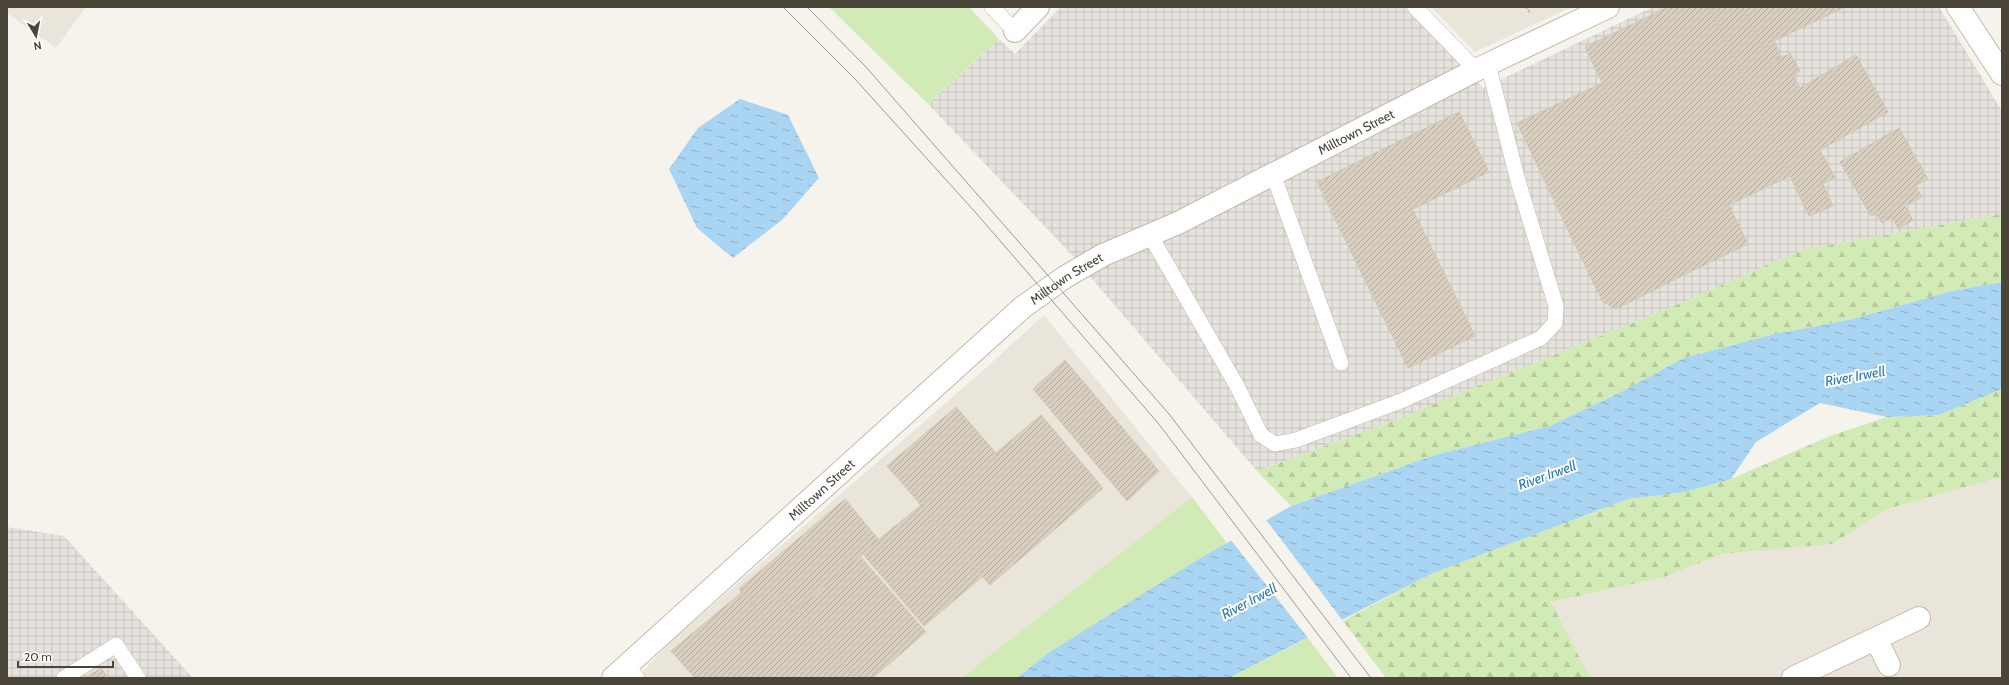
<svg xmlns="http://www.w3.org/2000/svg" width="2009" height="685" viewBox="0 0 2009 685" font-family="Cabin,sans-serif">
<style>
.residential{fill:#eae5da}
.industrial{fill:url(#industrial-grid)}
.grass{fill:#d2eab5}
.forest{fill:url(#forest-firs)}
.water{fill:url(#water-ripples)}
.pier{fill:#f6f3ec}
.building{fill:url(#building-hatch);stroke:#d3c7b4}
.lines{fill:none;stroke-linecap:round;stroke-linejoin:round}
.lane-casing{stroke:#c2bbae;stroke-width:16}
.street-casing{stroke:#c2bbae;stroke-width:24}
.path{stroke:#c4b79f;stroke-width:2.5;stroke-dasharray:2 2;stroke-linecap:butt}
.lane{stroke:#fff;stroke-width:15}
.street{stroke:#fff;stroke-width:22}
.tram{stroke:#9a9a9a;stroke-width:1}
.labels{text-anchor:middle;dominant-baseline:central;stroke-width:4;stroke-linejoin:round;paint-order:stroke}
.street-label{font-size:13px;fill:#4b4439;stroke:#fff}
.water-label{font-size:14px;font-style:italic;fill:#2e7ab2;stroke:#fff}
</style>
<defs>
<pattern id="industrial-grid" width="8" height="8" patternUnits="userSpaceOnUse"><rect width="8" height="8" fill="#e6e2dd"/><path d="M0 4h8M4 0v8" fill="none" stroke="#c7c3be"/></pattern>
<pattern id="forest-firs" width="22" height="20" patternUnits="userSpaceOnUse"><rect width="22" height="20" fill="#d2eab5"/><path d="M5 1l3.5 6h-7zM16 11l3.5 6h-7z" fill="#b6ca9c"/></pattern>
<pattern id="water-ripples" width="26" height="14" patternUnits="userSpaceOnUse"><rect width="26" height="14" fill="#a9d4f2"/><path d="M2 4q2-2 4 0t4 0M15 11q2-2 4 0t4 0" fill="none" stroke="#8caec5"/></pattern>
<pattern id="building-hatch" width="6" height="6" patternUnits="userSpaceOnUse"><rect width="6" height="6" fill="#d8cfc1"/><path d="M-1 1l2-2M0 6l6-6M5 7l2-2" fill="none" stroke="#b1aa9e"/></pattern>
</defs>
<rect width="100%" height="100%" fill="#f6f3ec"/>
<path class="residential" d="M7 7H86L56 48 7 13Z
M1431 7H1572L1475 52Z
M1044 315 1192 497 961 678H637L670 642 986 368Z
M2002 477V678H1590L1551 602 1664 577 1722 554 1831 544 1887 509Z"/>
<path class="industrial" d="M1061 7H1405L1483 88 1653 7H1939L2002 111V214L1801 250 1693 298 1385 424 1257 471 1069 252 928 104 999 39 1015 54Z
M7 527 64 536 193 678H7Z"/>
<path class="grass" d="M829 7H969L999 39 928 104Z
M1192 497 1227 543 1048 653 1017 678H961Z
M1308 638 1338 678H1229Z"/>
<path class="forest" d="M2002 214V282L1952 291 1853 319 1775 334 1684 358 1625 390 1550 426 1435 455 1291 506 1257 471 1385 424 1693 298 1801 250Z
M2002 389V477L1887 509 1832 544 1722 554 1664 577 1551 602 1590 678H1386L1343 621 1433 573 1628 499 1685 492 1731 479 1830 436 1887 417 1939 415Z"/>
<path class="water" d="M740 99 788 115 819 178 783 219 733 258 697 228 669 169 698 128Z
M2002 282V389L1939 415 1887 417 1820 403 1756 442 1731 479 1685 492 1628 499 1433 573 1229 678H1017L1048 653 1194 562 1291 506 1435 455 1550 426 1625 390 1684 358 1775 334 1853 319 1952 291Z"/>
<path class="pier" d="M1265 519 1280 538 1343 621 1309 639 1230 539Z"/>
<path class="building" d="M1668 7H1710L1790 176 1729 205 1748 244 1692 271 1585 47Z
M1710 7H1742L1770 64 1790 53 1800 71 1793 75 1800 88 1856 55 1888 112 1820 150 1835 177 1823 184 1833 206 1809 216Z
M1742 7H1845L1774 41 1782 58 1770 64Z
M1602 83 1692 271 1616 309 1602 301 1517 123Z
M1459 112 1489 172 1413 209 1383 149Z
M1899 128 1928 179 1915 186 1922 197 1905 206 1913 220 1898 229 1892 217 1882 223 1876 214 1871 216 1840 162Z
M1383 149 1475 336 1408 368 1317 182Z
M1065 360 1159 471 1127 501 1033 389Z
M956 407 996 453 1041 415 1103 488 990 585 887 466Z
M845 499 879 540 793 613 778 596 759 612 739 589Z
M921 505 982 577 924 626 862 553Z
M860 556 926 632 873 678H854L798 609Z
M742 592 759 612 778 596 793 613 798 609 854 678H695L671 651Z
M101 668 108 678H85Z"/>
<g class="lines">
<defs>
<path id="lane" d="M992 7 1015 31
M1415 7 1476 70
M1273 174 1341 363
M1150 235 1237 386 1261 435 1275 444 1296 440 1401 401 1541 338 1555 323 1556 306 1518 181 1488 64
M627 666 637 678
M64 678 116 645 138 678"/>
<g id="street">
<path d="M1958 7 2002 74"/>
<path d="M1015 31 1038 7"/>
<path d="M1876 639 1889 665"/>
<path id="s1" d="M613 678 1023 307 1065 277 1103 255 1178 223 1476 70 1608 7"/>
<path d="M1793 678 1919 618"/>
</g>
</defs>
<use href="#lane" class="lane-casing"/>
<use href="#street" class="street-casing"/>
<path class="path" d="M1526 7 1530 13"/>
<use href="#lane" class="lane"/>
<use href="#street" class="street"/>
<path class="tram" d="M783 7 855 79 976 213 1158 423 1351 678
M807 7 866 67 1169 414 1371 678"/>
</g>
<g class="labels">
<g class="street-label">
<text stroke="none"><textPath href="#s1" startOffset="930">Milltown Street</textPath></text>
<text stroke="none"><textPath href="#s1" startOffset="605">Milltown Street</textPath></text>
<text stroke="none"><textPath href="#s1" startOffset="281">Milltown Street</textPath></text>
</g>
<g class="water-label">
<text transform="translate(1855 376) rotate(-10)">River Irwell</text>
<text transform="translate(1547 475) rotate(-20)">River Irwell</text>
<text transform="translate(1249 601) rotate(-28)">River Irwell</text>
</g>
</g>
<rect width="2009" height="685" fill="none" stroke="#4b4439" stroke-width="16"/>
<g transform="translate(36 36) rotate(170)" stroke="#ffffff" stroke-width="3" paint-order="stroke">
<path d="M0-3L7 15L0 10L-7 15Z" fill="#4b4439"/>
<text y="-6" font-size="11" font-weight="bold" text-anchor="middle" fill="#4b4439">N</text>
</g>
<path d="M18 661v6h95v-6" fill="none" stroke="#4b4439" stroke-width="2"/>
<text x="24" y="661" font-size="12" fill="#4b4439" stroke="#ffffff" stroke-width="3" paint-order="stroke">20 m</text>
</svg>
